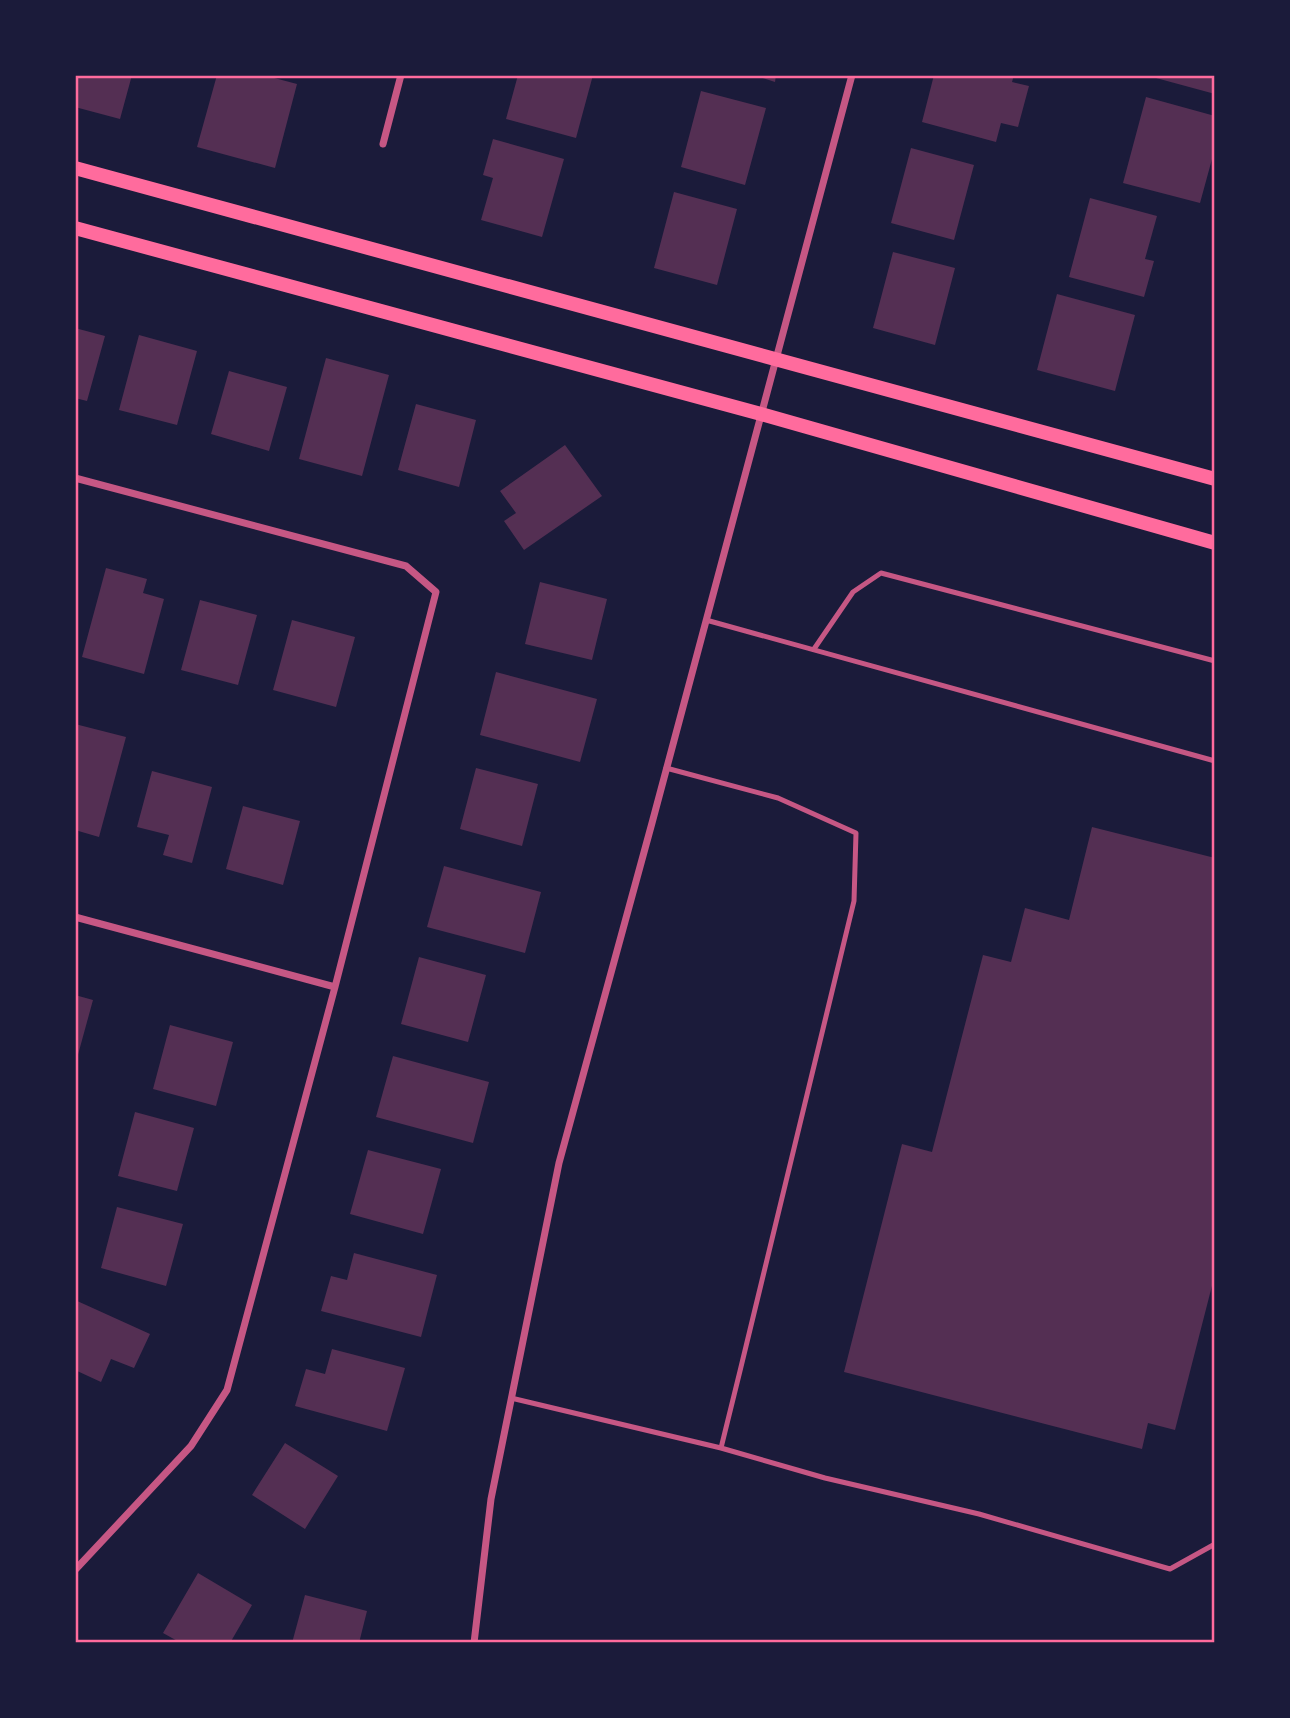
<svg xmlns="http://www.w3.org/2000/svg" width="1290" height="1718" viewBox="0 0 1290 1718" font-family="'Source Sans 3',sans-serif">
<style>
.building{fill:#542f53}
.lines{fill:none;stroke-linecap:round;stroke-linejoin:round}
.service{stroke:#c65784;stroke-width:5}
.minor{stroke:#c65784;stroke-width:7}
.secondary{stroke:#ff6b9d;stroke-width:14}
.neatline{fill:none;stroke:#ff6b9d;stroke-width:2.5}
</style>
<rect width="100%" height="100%" fill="#1b1b3a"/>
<path class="building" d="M75 75H132L120 119 75 107Z
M217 75H263L297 84 275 168 197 147Z
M518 75H593L576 138 506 119Z
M754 75H776L775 82Z
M934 75H1014L1012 82 1029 86 1018 127 1001 123 996 142 922 122Z
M1157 75H1215V94L1156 78Z
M701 91 766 108 745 185 681 167Z
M1146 97 1215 116V148L1200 203 1123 183Z
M493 139 564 159 542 237 481 220 493 178 483 175Z
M911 148 974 165 954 240 891 223Z
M674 192 737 209 717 285 654 268Z
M1090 198 1157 216 1145 259 1154 261 1144 297 1069 277Z
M893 252 955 268 935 345 873 328Z
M1057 294 1135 315 1115 391 1037 370Z
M75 328 105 336 87 401 75 398Z
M139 335 197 351 177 425 119 410Z
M326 358 389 375 362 476 299 459Z
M229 371 287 387 269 451 211 434Z
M416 404 476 420 459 487 398 470Z
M565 445 602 496 524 550 504 521 516 513 500 491Z
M106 568 147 579 143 593 164 599 144 674 82 657Z
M540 582 607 599 592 660 525 644Z
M200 600 257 615 238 685 181 670Z
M292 620 355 637 336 707 273 690Z
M496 672 597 699 580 762 480 735Z
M75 724 126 737 99 837 75 830Z
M476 768 538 784 522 846 460 829Z
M152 771 212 787 192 863 163 855 169 835 137 827Z
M243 806 300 821 283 885 226 869Z
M1092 827 1215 858V1274L1175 1430 1148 1423 1142 1449 844 1372 902 1144 932 1152 983 955 1011 962 1025 908 1069 920Z
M444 866 541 892 525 953 427 927Z
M419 957 486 975 468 1042 401 1024Z
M75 995 93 1000 76 1062H75Z
M170 1025 233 1042 216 1106 153 1089Z
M393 1056 489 1082 473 1143 376 1117Z
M135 1112 194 1128 177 1191 118 1176Z
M368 1150 441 1169 423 1234 350 1214Z
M117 1207 183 1224 166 1286 101 1268Z
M354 1253 437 1275 421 1337 321 1311 331 1276 347 1280Z
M75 1300 150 1334 134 1368 111 1359 101 1382 75 1370Z
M332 1349 405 1368 387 1431 295 1406 306 1369 325 1374Z
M285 1443 338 1476 305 1529 252 1495Z
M198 1573 252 1605 230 1643H181L163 1633Z
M305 1595 367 1611 359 1643H292Z"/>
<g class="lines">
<path class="service" d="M706 620 1215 761
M814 649 853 592 881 573 1215 661
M511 1398 721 1448 740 1371 854 901 856 833 778 798 666 768
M721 1448 825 1478 979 1514 1170 1569 1215 1544"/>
<path class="minor" d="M383 144 401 75
M75 478 406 566 436 592 335 987 227 1390 191 1446 75 1570
M75 917 335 987
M474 1643 491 1499 559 1163 652 823 852 75"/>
<path class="secondary" d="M75 168 1215 479
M75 228 761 414 1215 543"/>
</g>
<rect width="1290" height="1718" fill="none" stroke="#1b1b3a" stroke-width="154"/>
<rect x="77" y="77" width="1136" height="1564" class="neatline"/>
</svg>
